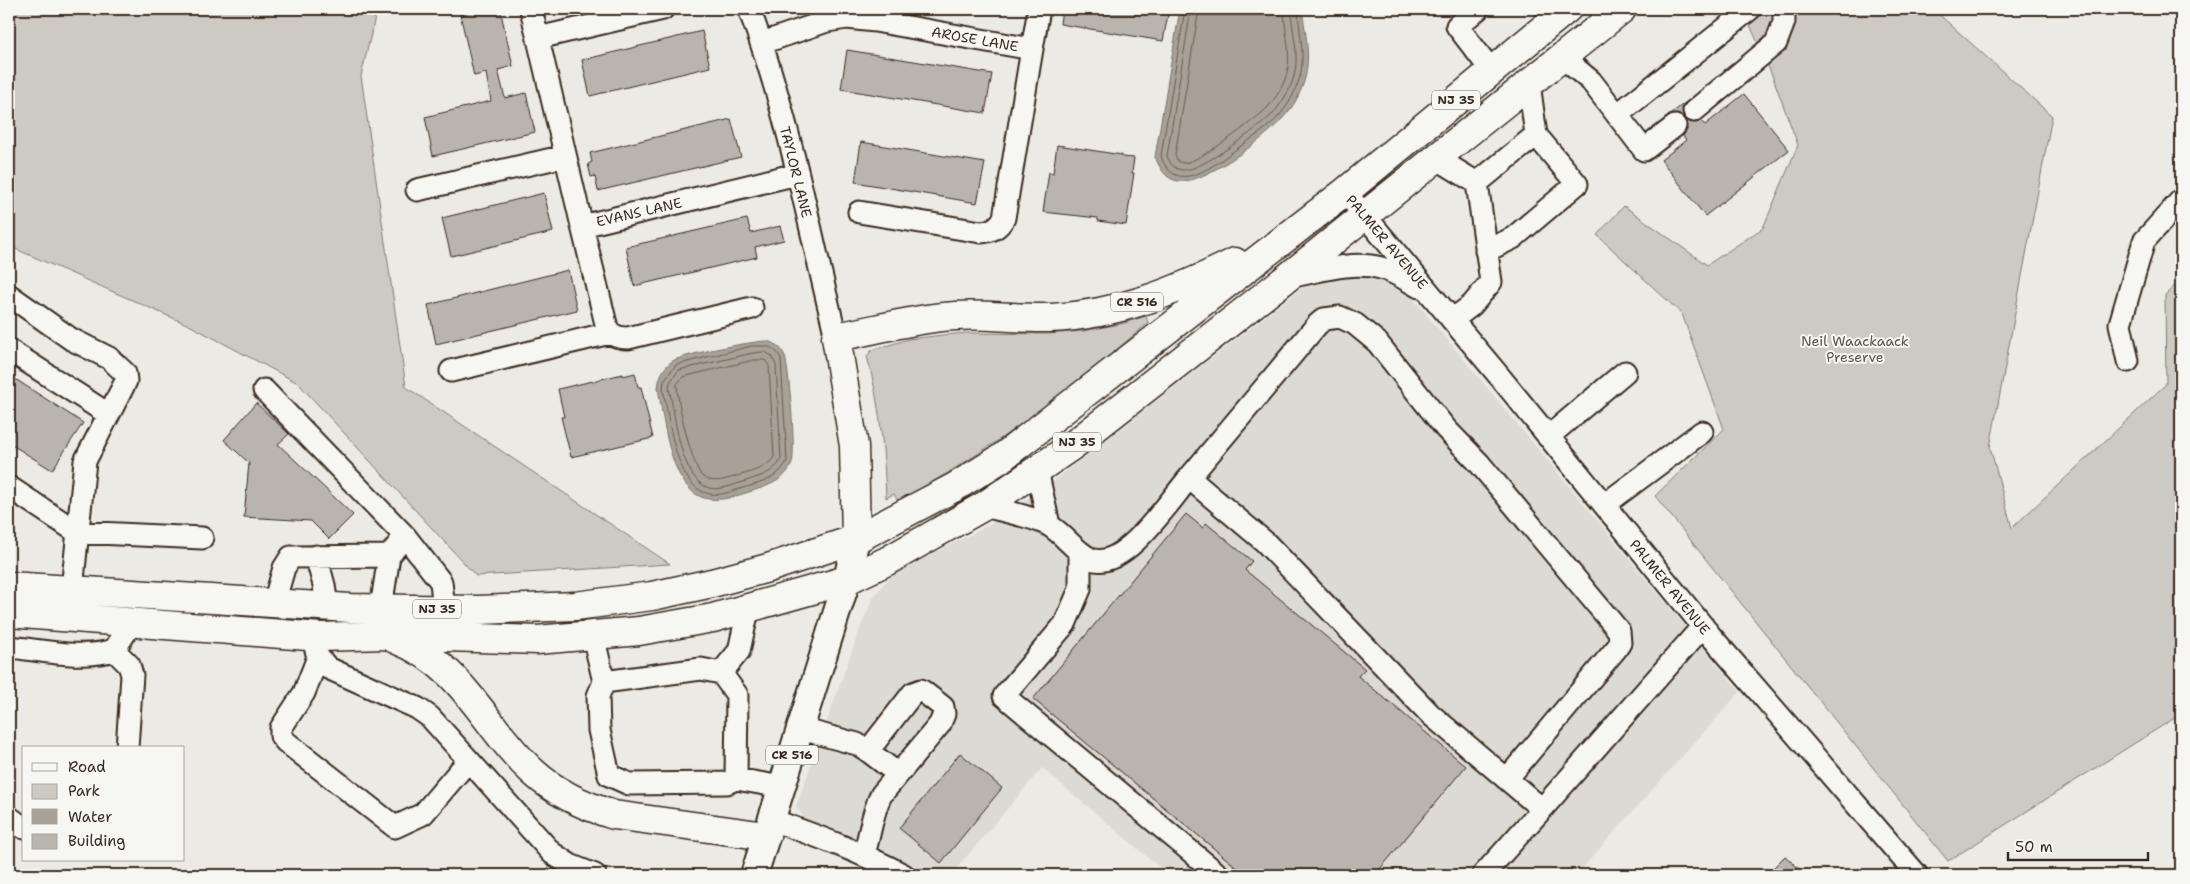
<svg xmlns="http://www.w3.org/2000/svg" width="2190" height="884" viewBox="0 0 2190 884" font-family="'Shantell Sans',sans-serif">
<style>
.built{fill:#dcdad4}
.green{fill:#cdcac4;stroke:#847a71}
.water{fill:#a8a198;stroke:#7c7167}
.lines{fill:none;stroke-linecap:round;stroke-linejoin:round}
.shore{stroke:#675a4f;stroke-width:1}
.building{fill:#bab4ae;stroke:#3b2a1e}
.minor-casing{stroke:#3b2a1e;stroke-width:25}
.major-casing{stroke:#3b2a1e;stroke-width:30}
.highway-casing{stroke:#3b2a1e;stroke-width:31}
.minor{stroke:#f6f6f2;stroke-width:21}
.major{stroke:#f6f6f2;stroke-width:26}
.highway{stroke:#f6f6f2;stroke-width:28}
.labels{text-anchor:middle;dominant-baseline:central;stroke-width:4;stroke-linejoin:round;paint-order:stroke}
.shield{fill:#f6f6f2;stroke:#73675e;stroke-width:1}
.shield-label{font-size:12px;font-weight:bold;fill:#3b2a1e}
.street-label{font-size:14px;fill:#3b2a1e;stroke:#f6f6f2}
.park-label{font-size:14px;fill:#605248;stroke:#f6f6f2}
</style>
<rect width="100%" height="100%" fill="#ebeae5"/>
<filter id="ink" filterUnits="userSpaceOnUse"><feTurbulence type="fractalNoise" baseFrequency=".02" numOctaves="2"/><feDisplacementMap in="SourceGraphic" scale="10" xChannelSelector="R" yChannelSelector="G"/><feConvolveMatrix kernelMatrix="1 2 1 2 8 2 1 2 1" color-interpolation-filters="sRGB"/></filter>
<g filter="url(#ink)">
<path class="built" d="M1344 272 1378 277 1411 296 1740 692 1576 875H1169L1042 768 951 875H925L881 848 839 831 805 819 796 807 859 631 873 598 885 582 901 570 989 525 1056 479 1303 287Z"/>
<path class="green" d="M9 9H377L361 76 406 387 670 564 476 576 298 383 191 326 9 246Z
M1743 9H1933L2052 116 1990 447 2012 528 2166 384 2165 295 2181 280V714L1948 861 1655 496 1724 429 1682 314 1597 235 1624 206 1707 265 1763 228 1798 145 1772 75Z
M1146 316 1148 323C1070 390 989 453 898 501L894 494 886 498C884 449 880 404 867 356L872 350 909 339 943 335 966 333 1048 334 1083 331 1121 324Z"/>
<path class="water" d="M1180 9H1302C1306 37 1313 65 1300 92 1296 102 1289 112 1281 120 1266 138 1201 186 1178 181 1165 179 1160 168 1155 157Z
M767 341C774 343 780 346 784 354 789 363 796 453 792 463 786 481 765 487 749 492 736 496 723 501 709 499 670 494 664 420 658 388 659 378 662 369 671 362 679 355 753 341 767 341Z"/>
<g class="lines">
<path class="shore" d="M1185 9 1161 156C1175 199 1217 163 1238 148 1252 138 1267 129 1278 117 1285 109 1292 99 1296 88 1308 62 1299 36 1298 9
M1191 9 1167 156C1170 163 1174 170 1183 170 1200 172 1259 127 1273 114 1280 105 1287 95 1291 85 1302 59 1292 35 1291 9
M1199 9 1175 155C1176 159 1178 162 1182 163 1195 166 1258 118 1268 107 1274 100 1279 93 1283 84 1295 60 1284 34 1284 9
M752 346C765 346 775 345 781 359L787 461C778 479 761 483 743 488 732 491 721 496 710 494 675 489 669 417 663 389L664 380 676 365Z
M765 352 772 356 776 365 781 460C773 474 757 477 743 482 732 485 720 491 709 488 680 480 675 414 669 388L670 382 679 370 753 353Z
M754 360H765L769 366 774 457C767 468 753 471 741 475 728 478 715 485 703 477 693 470 676 398 677 384L683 377Z"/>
</g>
<path class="building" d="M459 9H500L513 66 498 70 505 98 526 93 535 132 433 156 425 117 491 101 486 73 474 76Z
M1062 9H1169L1163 41 1060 24Z
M702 31 710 67 590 96 582 60Z
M847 50 992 74 985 113 841 89Z
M1744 94 1789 150 1705 216 1661 160 1686 140 1683 136 1687 130 1686 120 1696 123 1701 121 1705 125Z
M1686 102 1682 107 1684 117 1674 114 1668 116Z
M731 119 741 157 598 191 595 176 591 177 588 164 592 162 590 153Z
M861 142 985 163 977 203 855 182Z
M1057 145 1122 155V157L1134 158 1132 173H1134L1126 225 1098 221V218L1043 212 1049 172 1053 173Z
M544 193 553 232 451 256 442 218Z
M747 219 751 233 780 226 784 240 755 247 757 257 634 286 626 247Z
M568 270 577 310 436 344 428 305Z
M635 373 638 387H641L653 438 571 457 561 417H564L558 389 623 374V376Z
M9 375 83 423 52 470 9 443Z
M256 403 289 434 278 444 353 515 329 539 311 521 244 517 249 463 224 440Z
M1186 514 1203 528 1206 523 1252 561 1245 570 1365 669 1358 676 1466 766 1375 875H1246L1033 699Z
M960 753 1002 788 941 863 899 828Z
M1785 856 1806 875H1766Z"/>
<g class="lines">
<defs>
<path id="minor" d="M531 9 582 226 797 174
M749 9C789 114 809 228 836 337
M1478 9 1457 26 1491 70
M538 38 663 9
M762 43 827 21 847 18 875 21 1032 49 1039 9
M1562 57 1591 81 1644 150 1675 126
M1694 111 1776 43 1784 22V9
M1617 115 1750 9
M1436 158 1477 183 1491 282 1472 305 1452 320
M1477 183 1536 135
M417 190 565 156
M1345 192 1500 377 1710 635 1917 875
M859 212 981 232C992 231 998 228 1004 218L1032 49
M582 226 607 328C611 336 619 338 628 338L752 308
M1486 251 1513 238 1577 184 1536 135 1529 83
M1288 277C1317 272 1351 260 1381 268 1395 272 1407 280 1419 287
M9 295 71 339 109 358 125 373 126 381 85 461 72 590
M9 350 108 414
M2128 361 2120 324 2144 241 2181 200
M451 371 610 333
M264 390 405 536 389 556 381 608
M1548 437 1625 372
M1037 470 1049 525
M1189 478 1317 325 1324 319 1340 317 1355 324 1377 342 1446 429 1479 463 1619 631 1620 643 1616 649 1507 779
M9 487 77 532 202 538
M1604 505 1702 432
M984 506C999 510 1038 518 1050 526 1065 535 1074 551 1091 559 1123 572 1170 500 1189 478L1265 542 1430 714 1542 809 1703 626
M405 536 441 582 444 609
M1080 553V589L1065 624 1004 696 1219 875
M316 556 324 585 327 607
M274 603 284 568 291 557 389 556
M593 635 604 682
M312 636 318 657 328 668 417 708 430 717 552 853 570 865 595 875
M9 647C42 650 81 660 114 650L132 623
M114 650 129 665 132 675 127 748
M318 657 304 693 281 728V736L286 742 395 827 423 814 468 761
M721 673 739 651 748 610
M801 729 857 744 868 751
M736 779 737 695 721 673 701 669 604 682 598 696 599 730 609 775 629 784 727 783 736 779 782 787
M9 817 24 828
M772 820C817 836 861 852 904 875
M864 854C870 835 872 813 881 795L940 724 944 714 943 707 921 690 913 693 868 751 898 774
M1483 875 1542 809"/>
<path id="major" d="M754 875 847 580 856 539"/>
<path id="highway" d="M856 539 854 446 836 337C875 330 916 318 956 316 987 314 1019 319 1051 318 1117 315 1177 291 1235 262
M9 586 350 608 478 610 575 606 652 596 712 583 768 568 856 539 955 487 1000 459 1345 192 1567 9
M9 613 321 637 384 635 537 640 639 631 713 618 847 580 887 561 984 506 1072 446 1288 277 1622 9
M395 639C465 666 483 726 533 772 557 794 584 806 614 815L766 836"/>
</defs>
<use href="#minor" class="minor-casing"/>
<use href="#major" class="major-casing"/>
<use href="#highway" class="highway-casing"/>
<use href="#minor" class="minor"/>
<use href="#major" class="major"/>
<use href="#highway" class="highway"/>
</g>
</g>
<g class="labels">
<g class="shield">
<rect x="1432" y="90.5" width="48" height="19" rx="4"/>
<rect x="1111" y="292.5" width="52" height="19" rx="4"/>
<rect x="1053" y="432.5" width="48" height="19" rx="4"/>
<rect x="413" y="599.5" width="48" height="19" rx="4"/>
<rect x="766" y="745.5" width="52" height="19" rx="4"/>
</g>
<g class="shield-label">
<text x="1456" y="100">NJ 35</text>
<text x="1137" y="302">CR 516</text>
<text x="1077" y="442">NJ 35</text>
<text x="437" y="609">NJ 35</text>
<text x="792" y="755">CR 516</text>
</g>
<g class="street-label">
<text transform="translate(975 39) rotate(10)">AROSE LANE</text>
<text transform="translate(796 172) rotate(76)">TAYLOR LANE</text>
<text transform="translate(639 212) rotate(-13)">EVANS LANE</text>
<text transform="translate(1387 242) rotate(50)">PALMER AVENUE</text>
<text transform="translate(1670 587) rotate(51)">PALMER AVENUE</text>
</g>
<g class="park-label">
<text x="1855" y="341">Neil Waackaack<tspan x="1855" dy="16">Preserve</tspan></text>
</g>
</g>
<rect width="2190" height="884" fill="none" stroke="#f6f6f2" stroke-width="30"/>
<rect x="15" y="15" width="2160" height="854" fill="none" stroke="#3b2a1e" stroke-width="2" filter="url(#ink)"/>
<rect x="22" y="746" width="162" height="115" fill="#f6f6f2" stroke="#aba49d"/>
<rect x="32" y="763" width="25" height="8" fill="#f6f6f2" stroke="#aba49d"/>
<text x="68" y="772" font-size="15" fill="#3b2a1e">Road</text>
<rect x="32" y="784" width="25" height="15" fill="#cdcac4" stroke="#aba49d"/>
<text x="68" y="796" font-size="15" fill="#3b2a1e">Park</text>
<rect x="32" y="809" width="25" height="15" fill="#a8a198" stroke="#aba49d"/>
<text x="68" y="822" font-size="15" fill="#3b2a1e">Water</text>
<rect x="32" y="834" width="25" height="15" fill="#bab4ae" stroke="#aba49d"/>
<text x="68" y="846" font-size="15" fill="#3b2a1e">Building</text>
<path d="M2008 852v8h140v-8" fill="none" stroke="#3b2a1e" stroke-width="2.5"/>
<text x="2015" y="852" font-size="15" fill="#3b2a1e" stroke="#f6f6f2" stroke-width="4" paint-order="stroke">50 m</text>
</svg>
